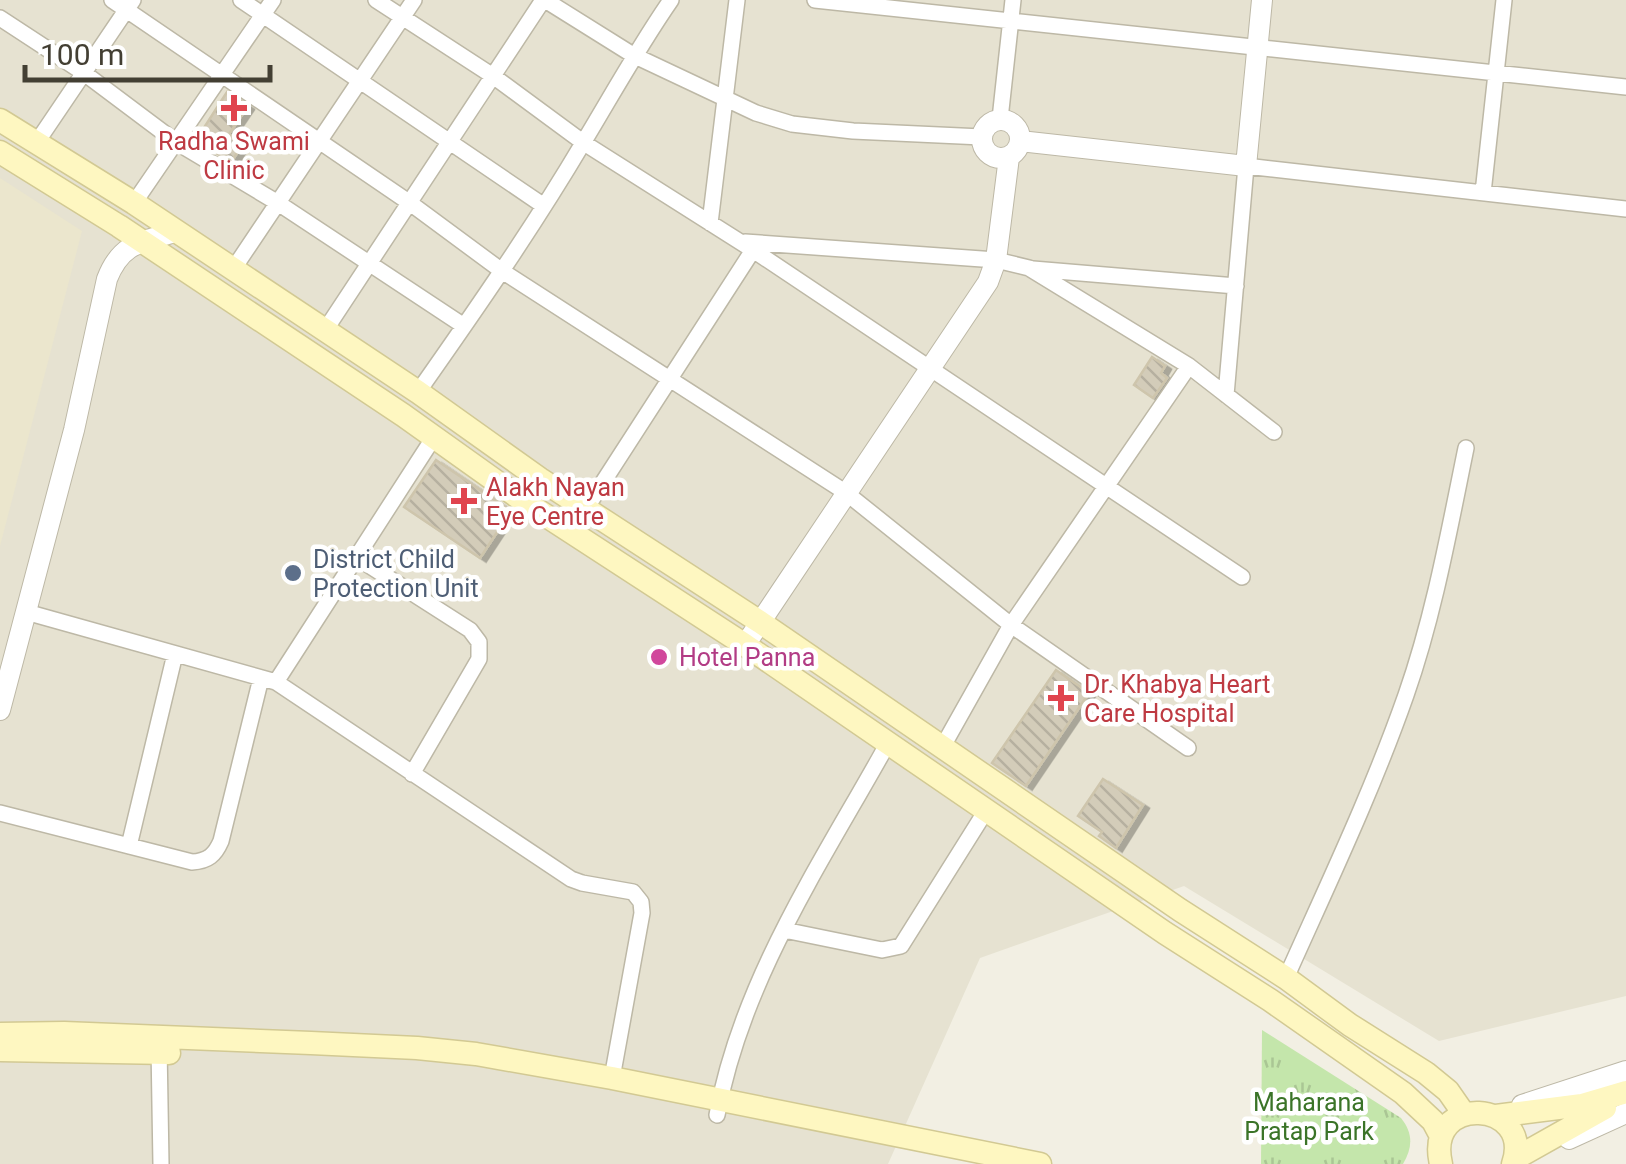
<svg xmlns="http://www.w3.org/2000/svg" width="1626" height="1164" viewBox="0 0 1626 1164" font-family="Roboto,sans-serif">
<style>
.residential{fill:#e6e2d1}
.education{fill:#ebe6cd}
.park{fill:url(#park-tufts)}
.building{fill:url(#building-back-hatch);stroke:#cec5ac;stroke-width:2.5;filter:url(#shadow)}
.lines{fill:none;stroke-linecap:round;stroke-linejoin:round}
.minor-casing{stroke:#bdb8a6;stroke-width:18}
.tertiary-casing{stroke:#bdb8a6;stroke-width:22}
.secondary-casing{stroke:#d2c993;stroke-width:25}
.minor{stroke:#fff;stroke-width:15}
.tertiary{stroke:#fff;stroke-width:20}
.secondary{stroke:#fef7c1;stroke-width:22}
.health-dot{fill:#e0444e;stroke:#fff;stroke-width:4}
.service-dot{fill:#5c6f8a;stroke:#fff;stroke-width:4}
.hotel-dot{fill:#d1479c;stroke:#fff;stroke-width:4}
.labels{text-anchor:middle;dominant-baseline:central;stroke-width:9;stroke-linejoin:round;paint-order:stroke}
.health-label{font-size:25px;fill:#be3a42;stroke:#fff;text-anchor:start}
.service-label{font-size:25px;fill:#4e5e75;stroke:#fff;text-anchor:start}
.hotel-label{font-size:25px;fill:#b23c85;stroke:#fff;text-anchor:start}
.park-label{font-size:25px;fill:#3b7428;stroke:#fff}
</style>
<defs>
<pattern id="park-tufts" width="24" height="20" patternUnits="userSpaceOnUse" patternTransform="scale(2.5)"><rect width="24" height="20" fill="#c4e6ab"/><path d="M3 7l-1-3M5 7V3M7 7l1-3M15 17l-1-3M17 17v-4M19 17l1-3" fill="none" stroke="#aac694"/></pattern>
<pattern id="building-back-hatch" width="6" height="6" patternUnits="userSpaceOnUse" patternTransform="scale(2.5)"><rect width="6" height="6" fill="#d3ccb9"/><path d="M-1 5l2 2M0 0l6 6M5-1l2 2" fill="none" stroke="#b6b0a0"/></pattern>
<filter id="shadow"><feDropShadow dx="6" dy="3.5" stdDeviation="0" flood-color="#0004"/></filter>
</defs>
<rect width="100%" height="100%" fill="#f2efe3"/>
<path class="residential" d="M0 0H1626V996L1439 1041 1184 886 980 958 888 1164H0Z"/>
<path class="education" d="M0 178 82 231 0 546Z"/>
<path class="park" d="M1262 1030 1401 1118C1413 1133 1413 1147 1403 1164H1261Z"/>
<path class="building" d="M227 92 248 106 229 134 243 144 231 162 196 140Z
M1152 357 1165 366 1161 373 1167 378 1153 398 1134 385Z
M436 460 511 511 480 558 404 507Z
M1056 670 1089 693 1026 786 992 763Z
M1103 779 1143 805 1116 848 1099 836 1102 832 1078 816Z"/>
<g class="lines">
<defs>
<path id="minor" d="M112 0 410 203 502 271 845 492 1011 625 1188 748
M241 0 544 206
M376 0 493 76 584 143 753 250 1242 577
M545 0 633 55 756 113 792 124 853 131 982 137
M815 0 1626 87
M0 18 84 73 176 142 278 203 464 326
M1000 119 1013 0
M37 142 133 0
M1483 193 1504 0
M134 203 273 0
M710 223 737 0
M745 242 996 260 1029 268 1189 366 1274 432
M1033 269 1236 286
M232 271 414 0
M324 332 543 0
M418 392C475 311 532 229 583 143 612 95 639 46 671 0
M1226 395 1246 166 1626 209
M587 507 753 250
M356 557 470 630 479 642V659L412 774
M26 612 276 682 571 879 582 883 633 892 641 902 642 913 612 1078
M276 682 434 437
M943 746 1011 625 1189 366
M0 813 192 862C208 861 215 855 221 841L261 678
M129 846 175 654
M784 930 882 950 901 946 987 809
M1286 978C1328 884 1372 792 1406 695 1434 615 1449 531 1466 448
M159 1046 161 1164
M717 1115C742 979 822 862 888 743"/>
<path id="tertiary" d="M982 139a19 19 0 1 1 38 0a19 19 0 1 1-38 0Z
M1020 141 1246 166 1262 0
M745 645 988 282 996 260 1009 157
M0 710 74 430 107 279C121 243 141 242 175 232
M1522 1105 1626 1071
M1569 1139 1626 1113"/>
<path id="secondary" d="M0 120 134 203 418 392 540 479 760 622 1180 910 1286 978 1350 1025 1426 1073 1448 1091 1464 1114
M0 152 119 226 403 415 525 502 745 645 1165 933 1270 1000 1403 1093 1433 1121 1441 1136
M0 1034 64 1033 311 1043 417 1048 476 1054 612 1078 1040 1164
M0 1050 169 1053
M1496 1116 1582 1105 1626 1092
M1516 1158 1605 1108
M1441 1164C1424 1092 1535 1100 1513 1164"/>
</defs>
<use href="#minor" class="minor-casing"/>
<use href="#tertiary" class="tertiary-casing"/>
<use href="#secondary" class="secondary-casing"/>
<use href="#minor" class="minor"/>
<use href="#tertiary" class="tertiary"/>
<use href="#secondary" class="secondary"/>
</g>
<g class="health-dot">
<path d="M229 93h10v10h10v10h-10v10h-10v-10h-10v-10h10z"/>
<path d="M459 486h10v10h10v10h-10v10h-10v-10h-10v-10h10z"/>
<path d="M1056 683h10v10h10v10h-10v10h-10v-10h-10v-10h10z"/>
</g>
<circle class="service-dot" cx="293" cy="573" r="10"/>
<circle class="hotel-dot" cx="659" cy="657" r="10"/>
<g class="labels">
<g class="health-label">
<text x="234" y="141" text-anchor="middle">Radha Swami<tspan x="234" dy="29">Clinic</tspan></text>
<text x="486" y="487">Alakh Nayan<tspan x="486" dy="29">Eye Centre</tspan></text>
<text x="1084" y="684">Dr. Khabya Heart<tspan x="1084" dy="29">Care Hospital</tspan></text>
</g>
<g class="service-label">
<text x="313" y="559">District Child<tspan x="313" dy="29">Protection Unit</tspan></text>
</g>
<g class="hotel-label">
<text x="679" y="657">Hotel Panna</text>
</g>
<g class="park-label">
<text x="1309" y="1102">Maharana<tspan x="1309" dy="29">Pratap Park</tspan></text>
</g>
</g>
<path d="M25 65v15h245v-15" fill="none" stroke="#433f33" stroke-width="5"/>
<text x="40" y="65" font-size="30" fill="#433f33" stroke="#ffffff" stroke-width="8" paint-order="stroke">100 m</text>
</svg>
